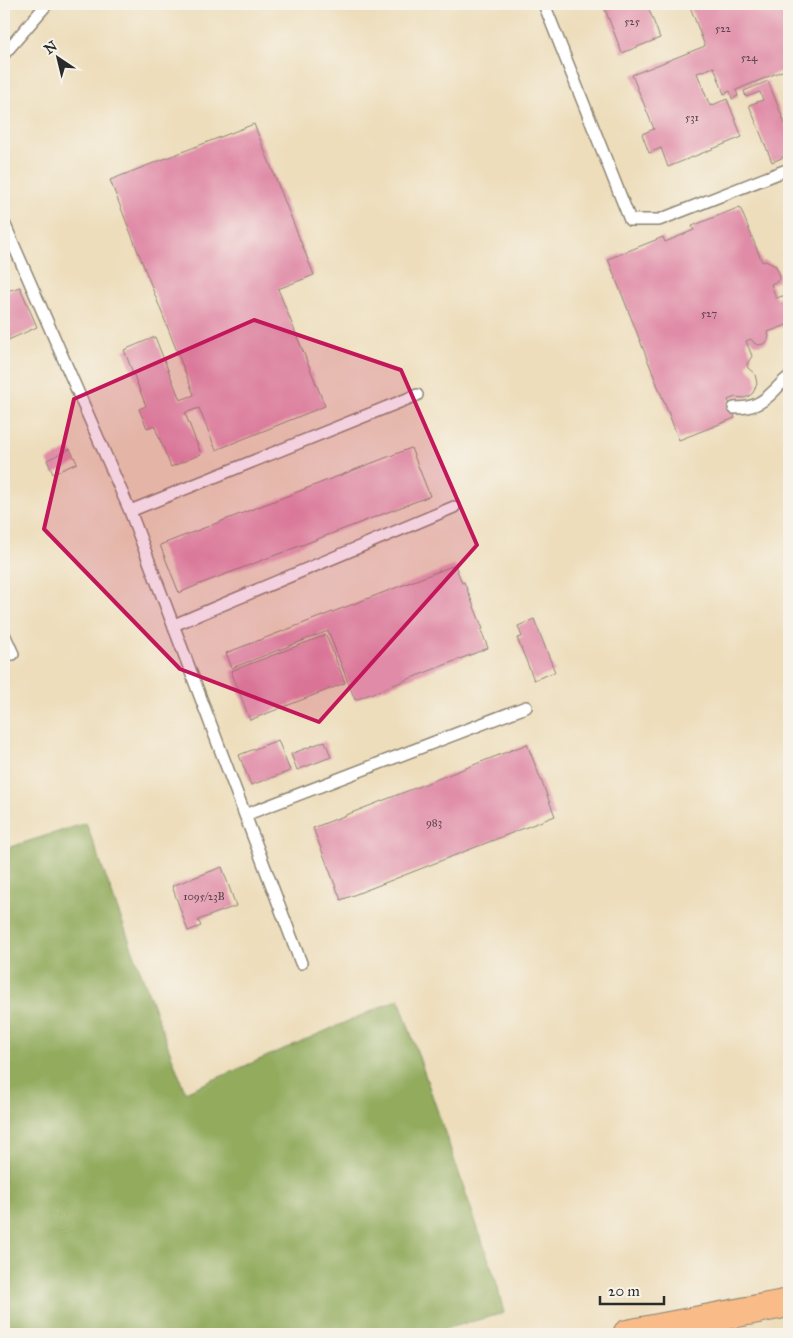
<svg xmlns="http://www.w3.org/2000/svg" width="793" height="1338" viewBox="0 0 793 1338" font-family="'IM FELL Great Primer',serif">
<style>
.forest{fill:#92ab5d;stroke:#5e6b44}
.building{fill:#e08ba7}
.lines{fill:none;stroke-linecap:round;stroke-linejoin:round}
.service-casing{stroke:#8c8473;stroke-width:14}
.motorway-casing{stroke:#8c8473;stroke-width:30}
.service{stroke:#fff;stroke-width:11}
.motorway{stroke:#f9bc89;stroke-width:28}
.marked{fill:#c2185b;fill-opacity:0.2;stroke:#c2185b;stroke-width:4;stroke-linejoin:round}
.labels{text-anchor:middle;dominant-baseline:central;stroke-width:4;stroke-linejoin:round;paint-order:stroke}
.number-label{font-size:11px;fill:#58434a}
</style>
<rect width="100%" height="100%" fill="#f7f3e8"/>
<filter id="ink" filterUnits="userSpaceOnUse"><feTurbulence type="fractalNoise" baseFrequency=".02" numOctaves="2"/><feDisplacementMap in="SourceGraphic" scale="10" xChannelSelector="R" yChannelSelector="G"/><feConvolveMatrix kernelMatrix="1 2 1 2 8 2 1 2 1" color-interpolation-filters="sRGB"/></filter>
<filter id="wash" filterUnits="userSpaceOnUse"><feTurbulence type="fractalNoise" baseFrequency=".0096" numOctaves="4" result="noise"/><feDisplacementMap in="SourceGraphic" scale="20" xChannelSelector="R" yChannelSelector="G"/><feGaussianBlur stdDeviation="1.12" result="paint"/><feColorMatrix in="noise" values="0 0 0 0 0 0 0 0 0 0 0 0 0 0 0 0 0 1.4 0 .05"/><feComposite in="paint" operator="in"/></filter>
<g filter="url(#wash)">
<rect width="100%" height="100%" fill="#edddbb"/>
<path class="forest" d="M86 823 185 1092 399 999 497 1284 504 1313 426 1334H4V849Z"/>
<g id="blocks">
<path class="building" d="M603 4H647L660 38 622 53Z
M689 4H789V68L736 90 738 96 732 99 730 91 724 94 714 67 697 73 710 106 727 99 742 137 668 167 661 148 649 153 642 134 654 129 632 75 705 46Z
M768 81 789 134V155L772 162 749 105 763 100 760 92 746 97 744 91Z
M254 124 314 275 278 289 325 406 216 450 199 408 185 413 201 454 171 467 154 425 147 428 139 409 146 406 124 350 155 337 180 400 194 395 110 180Z
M740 207 762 262 765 261 776 266 780 276 778 281 771 284 776 298 786 295 789 300V324L768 332 769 337 767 342 763 344 758 345 754 343 751 339 746 341 752 356 747 364 748 368 755 374 757 384 753 393 749 396 745 398 735 397 728 400 735 418 679 440 608 259 663 237 665 242 694 230 692 226Z
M20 287 37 327 4 342V292Z
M411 448 430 496 200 584 179 593 160 545Z
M70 449 77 463 53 474 47 460Z
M455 565 462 583 464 582 483 629 481 630 488 648 355 700 328 631 232 668 226 653Z
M534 619 555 672 534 680 517 638 522 637 518 626Z
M326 635 345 683 250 720 231 671Z
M278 740 290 771 251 785 239 755Z
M325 741 331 757 297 770 291 754Z
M527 744 555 816 341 900 313 828Z
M222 867 236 906 198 920 201 926 188 931 172 886Z"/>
</g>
</g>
<g filter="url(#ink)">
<use href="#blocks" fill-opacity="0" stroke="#8c8473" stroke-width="1"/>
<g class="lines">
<defs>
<path id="service" d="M544 4 630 220H659L789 169
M4 54 47 4
M4 223 130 511 301 963
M734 408C752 408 761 404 774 391 779 386 783 381 789 377
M130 511 417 395
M174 625 454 507
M4 634 13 654
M245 815 526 707"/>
<path id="motorway" d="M627 1334 789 1303"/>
</defs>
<use href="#service" class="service-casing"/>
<use href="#motorway" class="motorway-casing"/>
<use href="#service" class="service"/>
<use href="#motorway" class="motorway"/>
</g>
</g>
<path class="marked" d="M254 320 401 370 477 545 319 722 180 669 44 529 74 399Z"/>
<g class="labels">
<g class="number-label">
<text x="632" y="21">525</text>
<text x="723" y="28">522</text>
<text x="749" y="57">524</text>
<text x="692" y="117">531</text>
<text x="709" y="313">527</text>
<text x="434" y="822">983</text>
<text x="204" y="896">1095/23B</text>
</g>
</g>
<rect width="793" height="1338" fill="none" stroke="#f7f3e8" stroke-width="20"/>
<g transform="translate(58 58) rotate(325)" stroke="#f7f3e8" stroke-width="4" paint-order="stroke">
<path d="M0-4L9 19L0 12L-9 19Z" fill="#2b2b2b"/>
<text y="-8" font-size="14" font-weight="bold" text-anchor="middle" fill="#2b2b2b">N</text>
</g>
<path d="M600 1296v8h64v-8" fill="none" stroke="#2b2b2b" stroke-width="2.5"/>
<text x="608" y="1296" font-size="15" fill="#2b2b2b" stroke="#f7f3e8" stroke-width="4" paint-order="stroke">20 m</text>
</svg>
